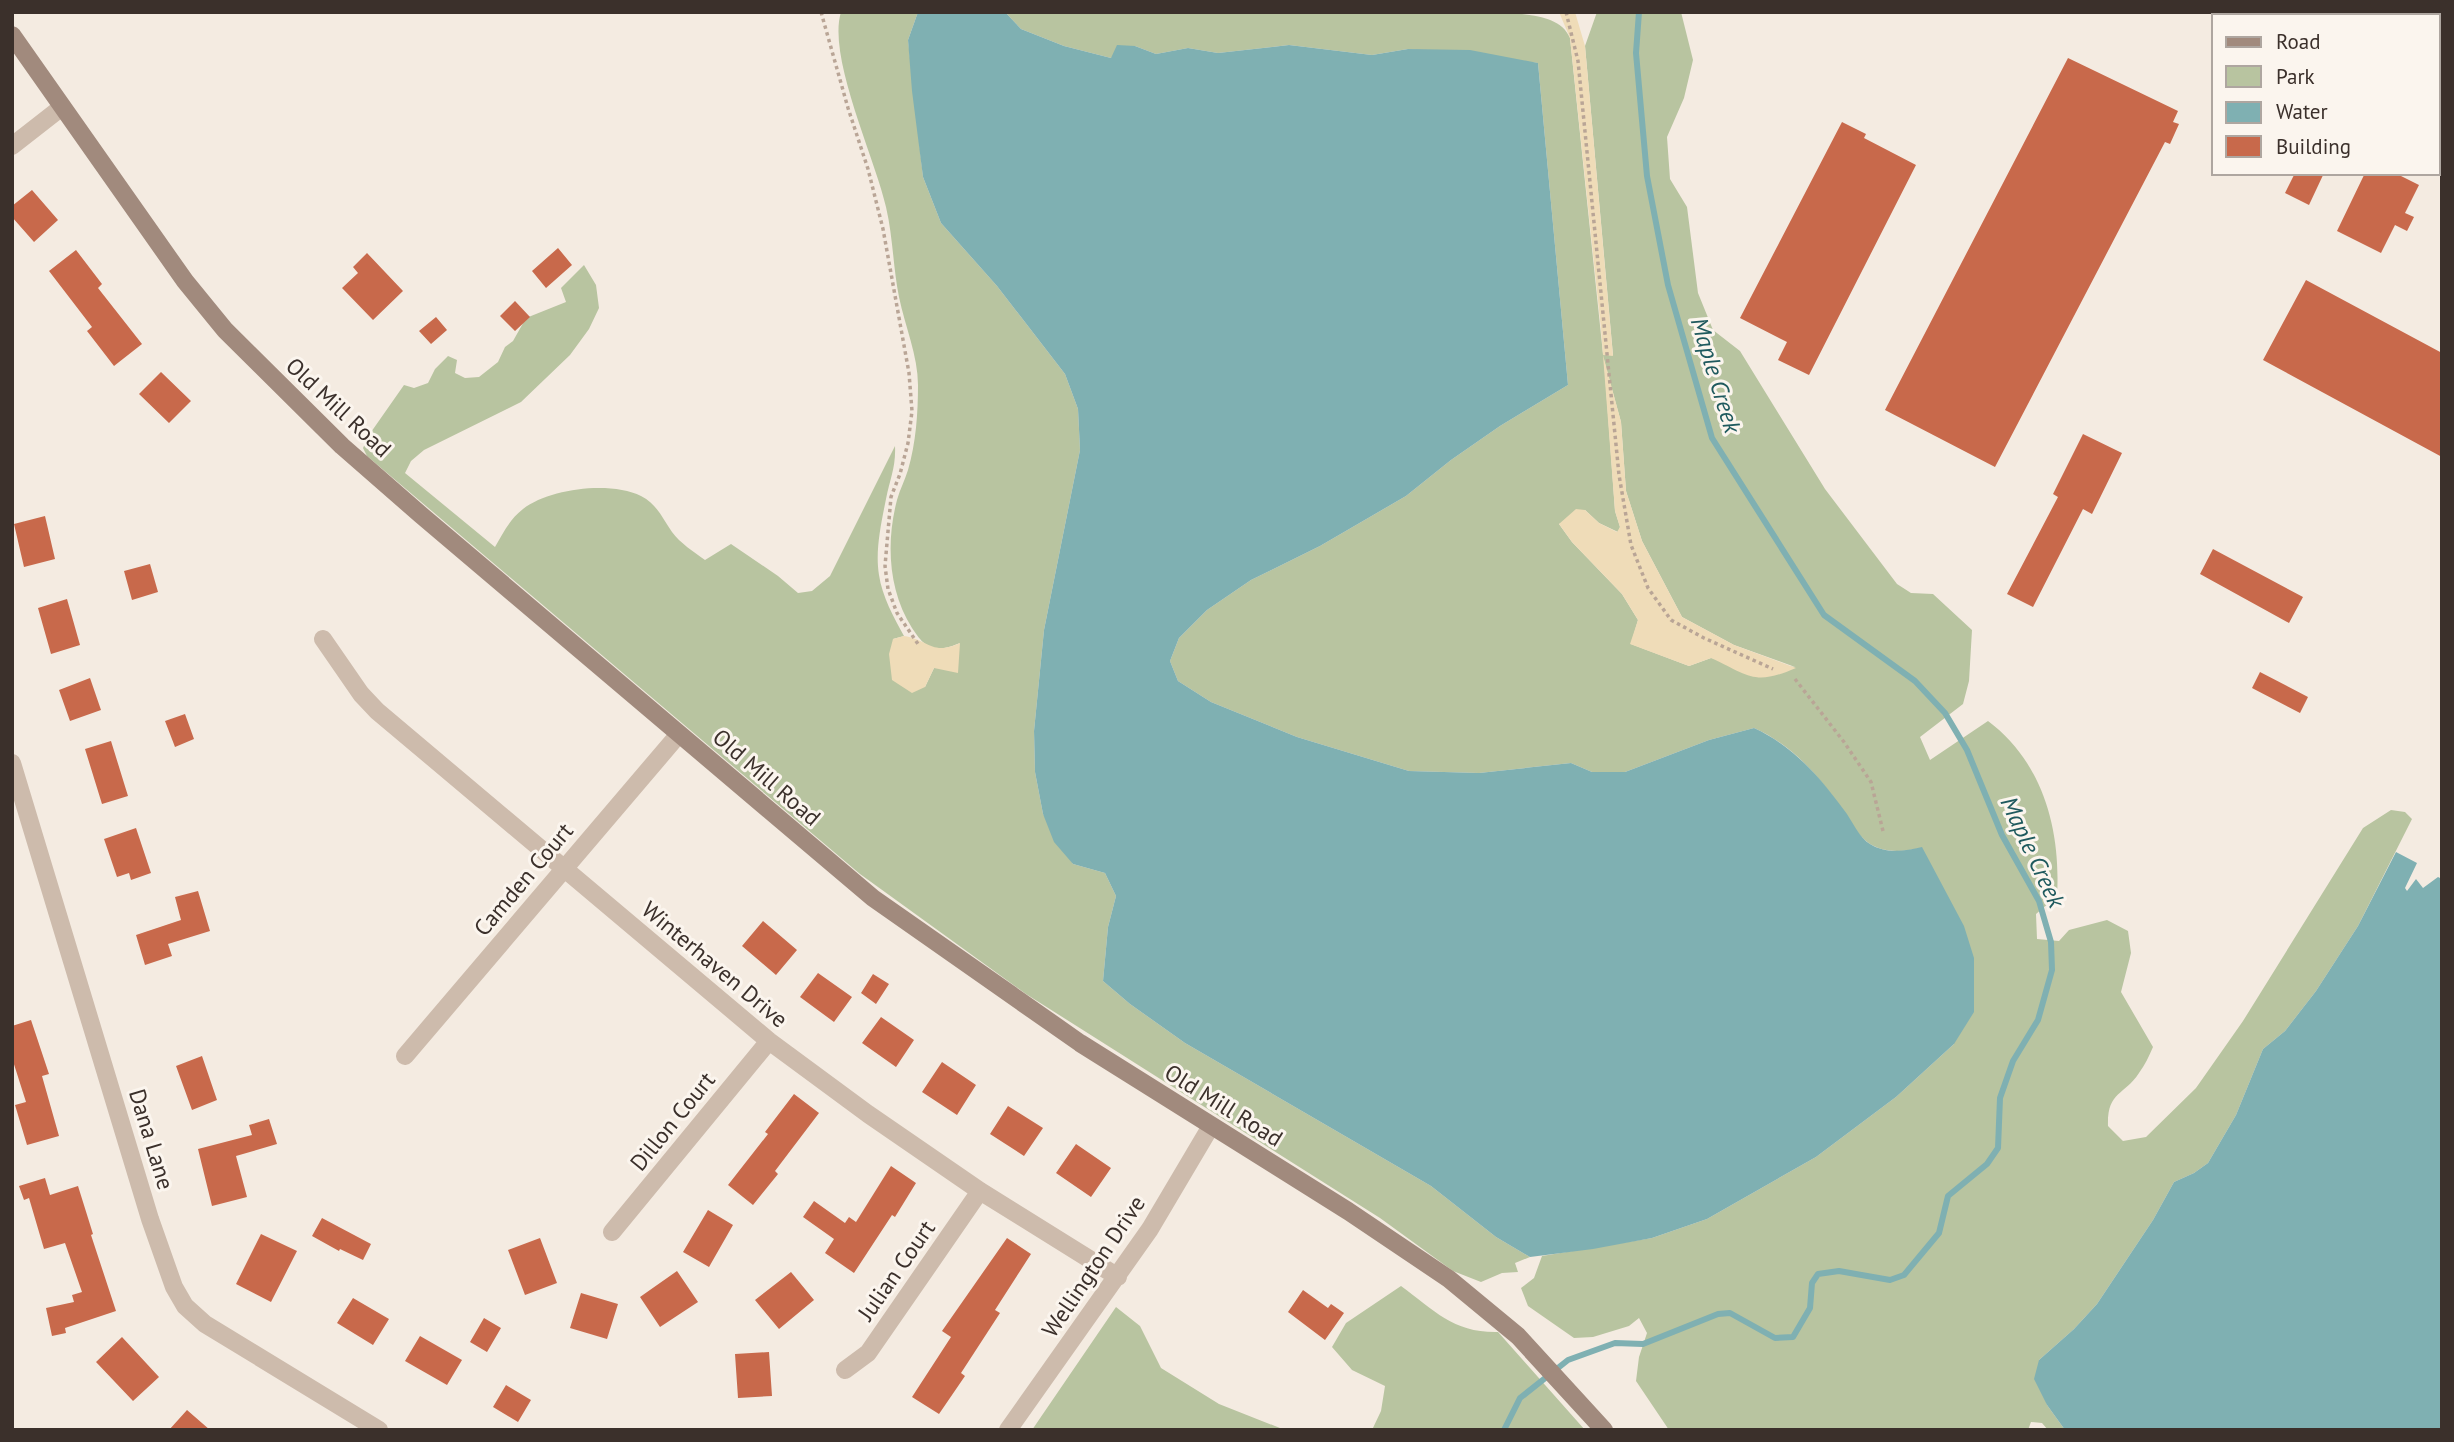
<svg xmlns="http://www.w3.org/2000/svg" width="2454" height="1442" viewBox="0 0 2454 1442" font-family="'PT Sans',sans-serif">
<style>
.green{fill:#b8c4a0;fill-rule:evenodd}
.sand{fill:#efdcb8}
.water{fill:#7fb0b2}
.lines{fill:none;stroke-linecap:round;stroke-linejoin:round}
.stream{stroke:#7fb0b2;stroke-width:6}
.building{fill:#c8694b}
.path{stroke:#b9a596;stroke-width:3.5;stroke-dasharray:3.5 3.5;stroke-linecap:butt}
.lane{stroke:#cdbbac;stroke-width:9}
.street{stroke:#cdbbac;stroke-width:18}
.secondary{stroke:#a18a7d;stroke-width:18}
.highway{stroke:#5c4a42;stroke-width:21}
.labels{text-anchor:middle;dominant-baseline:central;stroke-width:6;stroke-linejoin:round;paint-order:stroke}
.street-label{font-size:23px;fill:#3b302b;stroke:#fbf5ee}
.water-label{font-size:24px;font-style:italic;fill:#1f5a5e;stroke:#fbf5ee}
</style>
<rect width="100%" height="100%" fill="#f4ebe1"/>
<path class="green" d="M841 12H918L908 40 923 177 941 223 997 286 1065 374 1078 409 1080 450 1044 630 1034 731 1035 772 1043 814 1073 864 1105 873 1116 896 1108 927 1103 981 1130 1004 1185 1043 1431 1186 1496 1237 1530 1257 1515 1263 1518 1272 1502 1273 1481 1282 1453 1271 1380 1218 1026 994 860 874 367 456 363 448 369 435 404 385 414 388 428 383 435 369 448 356 457 360 455 373 465 378 479 377 498 362 505 347 513 341 526 318 566 302 561 288 584 265 596 285 599 308 589 329 570 355 521 402 424 450 411 461 405 473 495 547C503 533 510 519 523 509 550 488 611 481 641 496 658 505 662 518 672 532 680 543 694 552 705 560L731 544 778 576 798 593 812 591 830 576 895 446C896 467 890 479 886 499 881 524 875 551 879 575 882 596 894 618 904 636L893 639 925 687 934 668 960 643C935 653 927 651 912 628 888 590 886 542 897 500 900 489 905 480 908 470 916 443 918 413 918 385 918 356 905 326 899 297 893 267 893 237 886 207 875 158 827 57 841 12Z
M1005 12H1503C1525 15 1560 14 1570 38L1603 354 1613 355 1585 46 1597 12H1681L1693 60 1684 98 1667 137 1670 179 1687 207 1698 293 1713 330 1740 351 1825 489 1897 584 1911 593 1933 594 1972 630 1969 681 1963 704 1920 737 1930 760 1988 721C2043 762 2061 830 2057 896L2036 914 2037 939 2059 941 2069 930 2107 920 2128 931 2131 953 2121 992 2153 1047C2149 1056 2145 1065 2139 1073 2124 1096 2107 1091 2108 1126L2123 1141 2146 1137 2196 1088 2243 1021 2363 828 2391 810 2405 812 2412 819 2358 926 2316 991 2285 1031 2263 1049 2236 1115 2208 1163 2194 1173 2174 1182 2153 1220 2097 1304 2074 1329 2039 1360 2047 1405 2065 1430H2048L2042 1423 2031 1422 2028 1430H1669L1636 1381 1639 1357 1647 1333 1639 1318 1629 1326 1593 1337 1574 1338 1528 1306 1521 1288 1534 1278 1542 1256 1652 1238 1707 1219 1816 1157 1896 1097 1954 1044 1922 848C1904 851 1887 854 1870 844 1858 837 1848 818 1840 806 1816 773 1792 745 1754 728L1709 740 1625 772H1592L1571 763 1479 773 1409 771 1297 737 1211 702 1178 681 1170 661 1179 638 1207 610 1251 580 1320 546 1406 496 1451 460 1500 426 1568 385 1538 63 1408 49 1372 55 1289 45 1218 53 1188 48 1156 54 1135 46 1111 58 1064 46 1021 29ZM1604 360 1621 422 1626 491 1642 541 1682 617 1734 645 1795 667 1711 658 1689 666 1631 644 1638 620 1622 594 1572 542 1559 524 1585 510 1599 523 1618 532 1620 527 1615 511Z
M2373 12H2442V48L2438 46V16H2380Z
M1401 1286C1435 1311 1454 1333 1498 1332L1585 1430H1372L1381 1411 1385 1386 1352 1370 1332 1347 1346 1323Z
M1116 1307 1140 1326 1161 1368 1219 1404 1285 1430H1032Z"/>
<path class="sand" d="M1559 12H1575L1585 46 1613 356 1603 355 1621 422 1626 491 1642 541 1682 617 1734 645 1796 668C1754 686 1750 676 1711 658L1689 666 1630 644 1638 620 1622 594 1572 542 1559 524 1576 509 1585 510 1599 523 1617 532 1620 527 1615 511 1601 329 1570 38Z
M904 636C929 640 932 656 960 643L958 673 934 668 925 687 912 693 892 680 889 654 893 639Z"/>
<path class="water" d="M918 12H1005L1021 29 1064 46 1111 58 1117 45 1135 46 1156 54 1188 48 1218 53 1289 45 1372 55 1408 49 1470 50 1538 63 1568 385 1500 426 1451 460 1406 496 1320 546 1251 580 1207 610 1179 638 1170 661 1178 681 1211 702 1297 737 1409 771 1479 773 1571 763 1592 772H1625L1709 740 1754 728C1793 746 1819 776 1844 810 1852 820 1859 838 1870 844 1886 854 1904 851 1922 847L1964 926 1974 958V1012L1954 1044 1896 1097 1816 1157 1707 1219 1652 1238 1593 1249 1530 1257 1496 1237 1431 1186 1185 1043 1130 1004 1103 981 1108 927 1116 896 1105 873 1073 864 1054 842 1043 814 1035 772 1034 731 1044 630 1080 450 1078 409 1065 374 997 286 941 223 923 177 912 91 908 40Z
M2396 852 2417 863 2405 888 2407 891 2416 879 2423 888 2438 877 2442 879V1430H2065L2047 1405 2034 1379 2039 1360 2074 1329 2097 1304 2153 1220 2174 1182 2194 1173 2208 1163 2236 1115 2263 1049 2285 1031 2316 991 2358 926Z"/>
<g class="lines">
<path class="stream" d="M1504 1430 1520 1398 1568 1360 1615 1343 1643 1344 1718 1314 1730 1313 1775 1338 1793 1337 1810 1308 1812 1283 1818 1274 1839 1271 1890 1280 1904 1275 1939 1233 1948 1196 1987 1164 1998 1148 2000 1098 2013 1061 2038 1020 2052 970 2051 942 2039 901 2002 835 1967 750 1945 713 1915 681 1824 615 1712 438 1668 285 1647 176 1636 53 1639 12"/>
</g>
<path class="building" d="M2068 58 2178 111 2173 122 2179 124 2170 144 2165 142 1995 467 1885 410Z
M1842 122 1866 134 1864 138 1916 165 1809 375 1778 360 1787 342 1740 318Z
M2295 173H2324L2309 205 2285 193Z
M2365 173H2395L2419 185 2405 213 2414 217 2407 231 2395 225 2381 253 2337 231Z
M32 190 58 220 34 242 12 217V206Z
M558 248 572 265 546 288 532 271Z
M76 250 102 284 98 288 142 344 114 366 87 331 92 327 49 271Z
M367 253 403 291 373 320 342 288 358 273 353 267Z
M2306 280 2442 353V457L2263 360Z
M515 301 530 317 515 331 500 316Z
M436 317 447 330 431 344 419 331Z
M161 372 191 401 169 423 139 394Z
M2083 434 2122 453 2092 514 2083 509 2033 607 2007 594 2058 497 2053 494Z
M45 516 55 559 24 567 14 524Z
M2213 549 2303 597 2289 623 2200 574Z
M150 564 158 592 132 600 124 571Z
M67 599 80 645 51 654 38 608Z
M2260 672 2308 697 2300 713 2252 688Z
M90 678 101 710 70 721 59 690Z
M185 714 194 739 175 747 165 721Z
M111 741 128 796 102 804 85 749Z
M136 828 151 873 131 880 129 873 117 877 104 839Z
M198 891 210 931 168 944 172 956 145 965 136 935 181 920 175 897Z
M763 921 797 950 776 975 742 946Z
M818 973 852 997 834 1022 800 997Z
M873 974 889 984 876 1004 861 993Z
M881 1017 914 1040 896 1067 862 1043Z
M31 1020 49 1074 42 1076 59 1136 27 1145 15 1105 26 1102 12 1058V1026Z
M202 1056 217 1100 192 1110 176 1066Z
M942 1062 976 1085 957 1115 922 1092Z
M794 1094 819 1113 775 1171 778 1174 753 1205 728 1185 768 1134 765 1132Z
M1008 1106 1043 1128 1024 1156 990 1134Z
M269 1119 277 1144 236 1156 247 1197 212 1206 198 1149 252 1135 249 1125Z
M1076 1144 1111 1168 1091 1197 1056 1173Z
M891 1166 916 1183 895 1217 892 1215 854 1273 825 1253 834 1239 803 1217 814 1201 845 1223 849 1217 856 1222Z
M45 1178 50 1195 78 1186 93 1234 91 1235 116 1311 65 1328 66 1333 52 1336 46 1308 74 1302 72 1295 82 1292 65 1243 44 1249 29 1198 24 1200 19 1186Z
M708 1210 733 1225 709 1267 683 1252Z
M322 1218 371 1244 363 1260 340 1249 339 1251 312 1236Z
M261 1234 297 1251 271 1302 236 1284Z
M540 1238 557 1283 525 1295 508 1250Z
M1007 1238 1031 1254 995 1310 1000 1313 961 1373 965 1376 939 1414 912 1397 951 1337 942 1331Z
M677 1271 698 1302 660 1327 640 1297Z
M791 1272 814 1300 779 1329 755 1300Z
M1303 1290 1328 1308 1331 1304 1344 1313 1325 1340 1288 1312Z
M581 1293 618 1304 607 1339 570 1328Z
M353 1298 389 1319 373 1345 337 1323Z
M484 1318 501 1328 487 1352 470 1342Z
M420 1336 462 1360 447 1385 405 1361Z
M122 1337 159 1377 133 1401 96 1362Z
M769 1352 772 1396 738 1398 735 1354Z
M506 1385 531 1400 518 1422 493 1407Z
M187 1410 210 1430H169Z"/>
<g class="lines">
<path class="path" d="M821 12 848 108 868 169 883 229 909 373 912 411 908 443 900 474 891 497 885 566 888 589 897 613 918 644
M1566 12 1578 61 1619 475 1631 545 1648 588 1671 620 1704 638 1773 669
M1795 679 1844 742 1871 782 1883 831"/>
<path class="lane" d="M2438 131 2442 133"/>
<path class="street" d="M12 146 62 107
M323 639 361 694 377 711 769 1041 868 1114 980 1191 1118 1277
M12 763 150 1219 174 1287 185 1306 205 1324 379 1430
M405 1056 679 734
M612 1232 769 1041
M845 1370 868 1353 980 1191
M1008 1430 1150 1229 1211 1126"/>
<path class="secondary" d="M12 35 185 281 225 330 342 446 421 515 873 898 1080 1043 1348 1211 1449 1279 1518 1336 1604 1430"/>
<path class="highway" d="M2348 12 2355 16
M2438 59 2442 60"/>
</g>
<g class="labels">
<g class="street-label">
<text transform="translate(339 407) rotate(43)">Old Mill Road</text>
<text transform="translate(767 777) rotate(41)">Old Mill Road</text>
<text transform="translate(523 879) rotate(-50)">Camden Court</text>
<text transform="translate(715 964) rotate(40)">Winterhaven Drive</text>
<text transform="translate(1224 1105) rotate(32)">Old Mill Road</text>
<text transform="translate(672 1121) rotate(-51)">Dillon Court</text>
<text transform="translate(152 1139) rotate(73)">Dana Lane</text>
<text transform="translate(1093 1266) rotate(-56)">Wellington Drive</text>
<text transform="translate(896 1270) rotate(-55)">Julian Court</text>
</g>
<g class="water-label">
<text transform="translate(1716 375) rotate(73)">Maple Creek</text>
<text transform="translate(2033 852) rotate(65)">Maple Creek</text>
</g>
</g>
<rect width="2454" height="1442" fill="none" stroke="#3b302b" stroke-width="28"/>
<rect x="2212" y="14" width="228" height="161" fill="#fbf5ee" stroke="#aea6a0" stroke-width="2"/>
<rect x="2226" y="37" width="35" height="10" fill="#a18a7d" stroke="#aea6a0" stroke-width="2"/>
<text x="2276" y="49" font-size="21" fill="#3b302b">Road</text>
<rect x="2226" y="66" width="35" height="21" fill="#b8c4a0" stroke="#aea6a0" stroke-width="2"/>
<text x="2276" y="84" font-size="21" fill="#3b302b">Park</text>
<rect x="2226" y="102" width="35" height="21" fill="#7fb0b2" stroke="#aea6a0" stroke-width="2"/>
<text x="2276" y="119" font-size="21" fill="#3b302b">Water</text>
<rect x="2226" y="136" width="35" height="21" fill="#c8694b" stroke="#aea6a0" stroke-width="2"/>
<text x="2276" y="154" font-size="21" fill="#3b302b">Building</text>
</svg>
